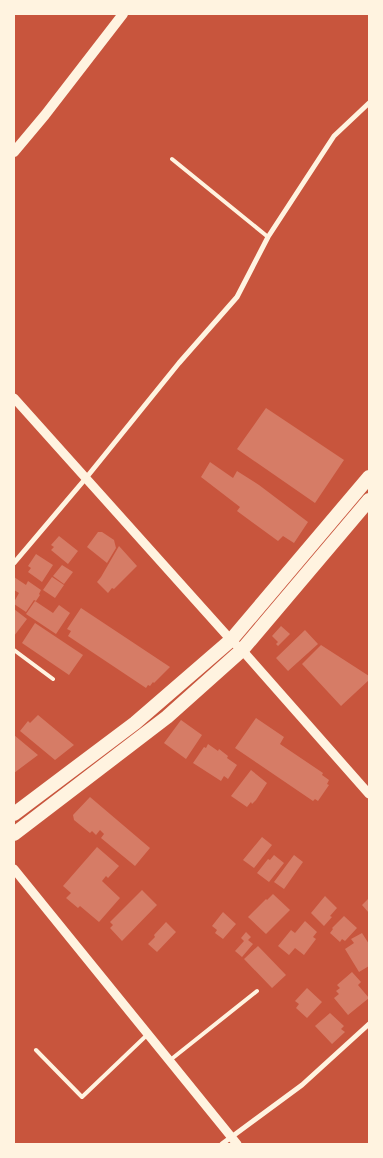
<svg xmlns="http://www.w3.org/2000/svg" width="383" height="1158" viewBox="0 0 383 1158" font-family="Arial,sans-serif">
<style>
.building{fill:#d67c66}
.lines{fill:none;stroke-linecap:round;stroke-linejoin:round}
.service{stroke:#fff3e0;stroke-width:4}
.minor{stroke:#fff3e0;stroke-width:5}
.tertiary{stroke:#fff3e0;stroke-width:9}
.secondary{stroke:#fff3e0;stroke-width:10}
.trunk{stroke:#fff3e0;stroke-width:14}
</style>
<rect width="100%" height="100%" fill="#c8553d"/>
<path class="building" d="M266 408 344 460 315 503 237 449Z
M210 462 233 478 237 471 259 485 308 522 294 543 283 536 278 541 237 511 240 507 201 477Z
M98 532H102L114 540 116 548 107 563 87 547Z
M59 536 78 551 68 564 51 550 54 547 51 545Z
M119 546 137 566 114 589 112 588 108 593 97 582 101 577Z
M36 554 53 565 42 582 28 572 31 568 28 566Z
M62 565 73 572 64 584 53 576Z
M14 577 26 585 28 581 41 590 39 594 40 595 36 601 34 600 26 612 14 604V602L19 593 14 590Z
M52 577 64 585 55 598 43 590Z
M35 601 53 613 59 605 70 613 56 634 26 614Z
M81 608 170 667 154 683 153 682 150 686 148 685 146 688 68 636 71 631 67 629Z
M14 609 27 619 14 636Z
M35 623 83 655 69 675 22 643Z
M281 626 290 634 278 646 276 644 278 642 272 636Z
M305 630 318 644 288 671 276 658Z
M321 645 369 676V680L341 706 302 664Z
M38 715 74 745 55 760 20 731 28 721 30 723Z
M256 718 284 737 280 744 323 773 322 775 329 780 327 784 329 785 318 801 315 799 313 801 235 748Z
M181 720 202 735 186 759 164 743Z
M14 735 38 755 14 773Z
M208 744 218 751 219 749 228 756 227 758 237 765 228 779 224 776 221 781 193 763 204 747 206 748Z
M251 770 267 783 256 800 252 804 251 802 247 807 231 796Z
M90 797 150 848 135 866 101 838 104 834 100 830 96 835 92 831 90 833 74 820 73 815Z
M262 837 272 845 254 868 243 860Z
M97 847 119 866 108 878 106 876 102 881 120 898 99 922 80 906 78 908 66 898 71 893 63 886Z
M274 855 284 863 269 882 257 873 268 859 270 860Z
M294 855 303 862 284 889 274 882Z
M142 890 157 905 122 941 110 928 113 925 110 922Z
M273 894 290 910 266 934 248 917 266 899 267 900Z
M325 896 337 908 330 916 332 917 324 926 311 913Z
M369 898V913L362 905Z
M223 912 236 924 223 939 215 933 217 930 212 926Z
M344 916 357 928 345 941 342 939 340 942 330 933 333 929 332 928Z
M305 921 317 932 313 937 316 939 304 955 295 948 289 955 278 946 291 930 295 933Z
M166 922 176 932 157 952 148 944 155 937 154 935Z
M246 932 251 937 248 940 253 944 242 957 235 951 244 941 241 938Z
M362 933 369 944V966L359 972 345 949 354 943 351 939Z
M258 946 286 975 272 988 244 959Z
M352 972 361 982 358 985 369 998 348 1015 334 998 339 994 336 991 340 988 337 985Z
M307 988 322 1002 307 1018 296 1008 299 1004 295 1001Z
M330 1013 344 1026 341 1029 345 1032 332 1044 315 1026Z"/>
<g class="lines">
<path class="service" d="M172 159 268 237
M14 650 53 679
M36 1050 82 1097 148 1034
M169 1061 257 991"/>
<path class="minor" d="M14 563 86 478 179 363 237 297 268 237 334 136 369 103
M222 1144 245 1127 302 1085 369 1024"/>
<path class="tertiary" d="M14 398 231 640 242 650 369 794
M14 869 237 1144"/>
<path class="secondary" d="M14 152 45 115 123 14"/>
<path class="trunk" d="M14 814 135 723 231 640 369 477
M14 834 167 717 242 650 369 500"/>
</g>
<rect width="383" height="1158" fill="none" stroke="#fff3e0" stroke-width="30"/>
</svg>
